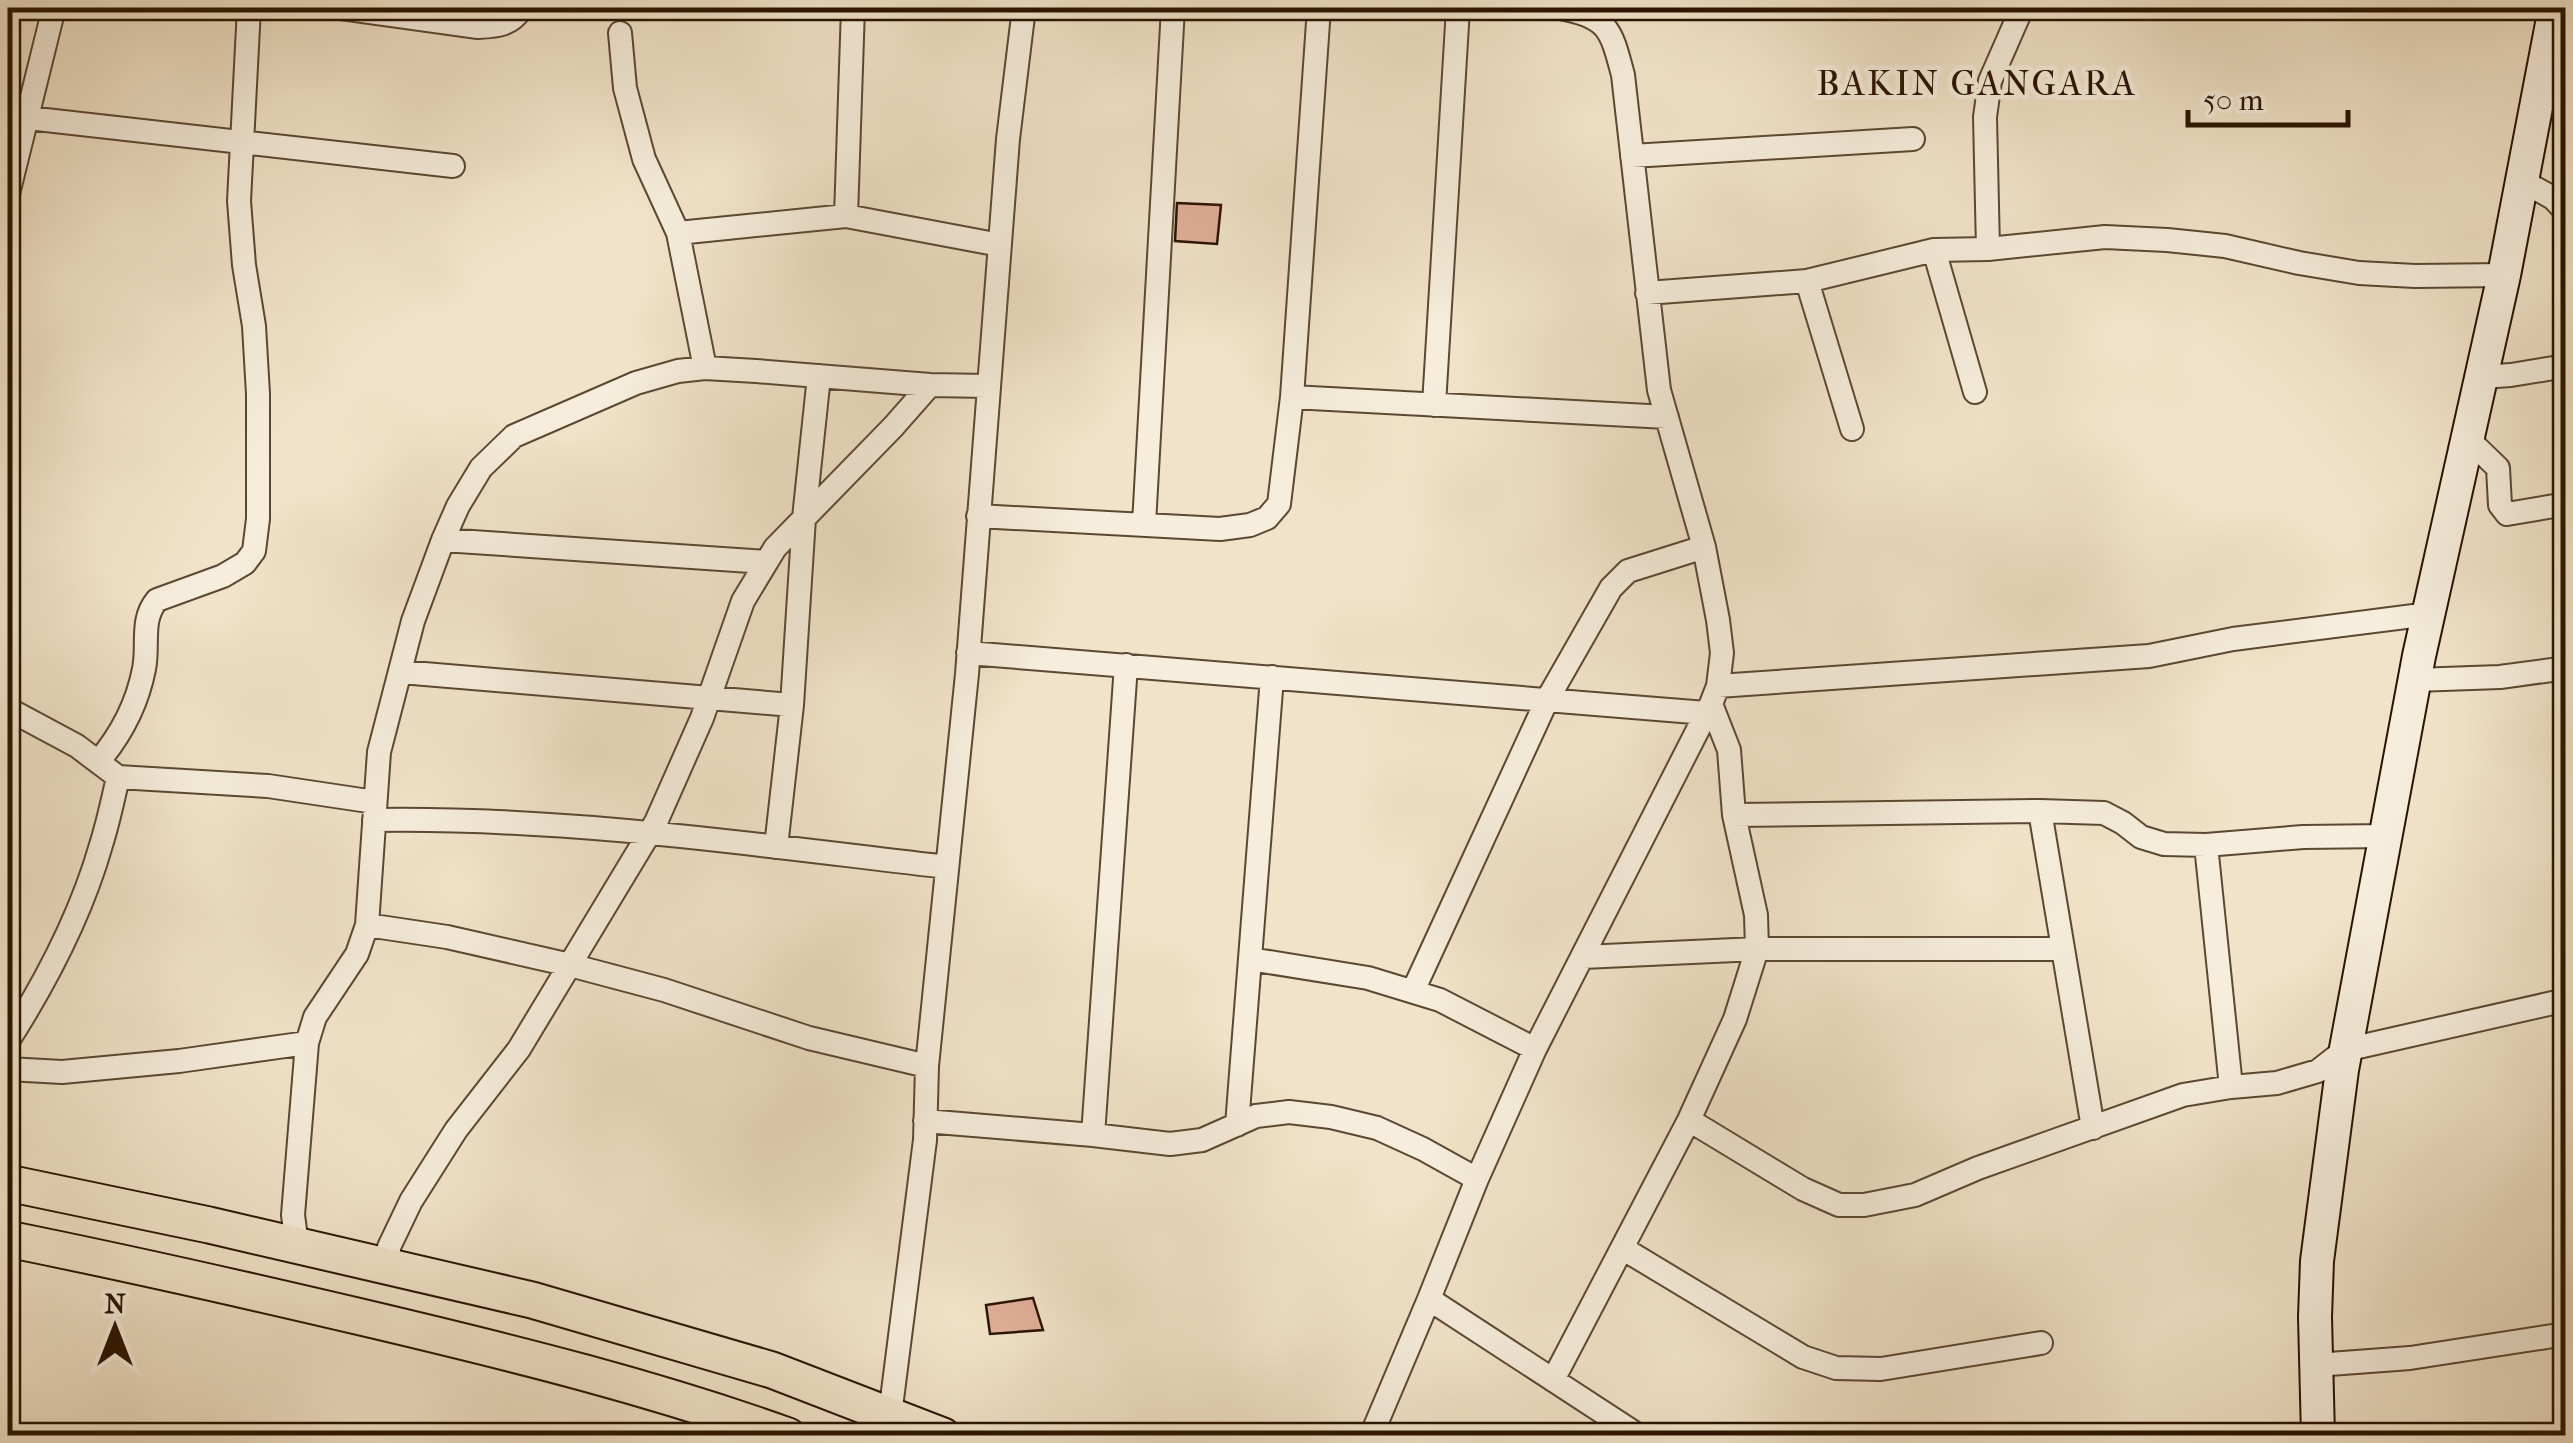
<svg xmlns="http://www.w3.org/2000/svg" width="2573" height="1443" viewBox="0 0 2573 1443" font-family="'IM FELL French Canon',serif">
<style>
.building{fill:#e1ae98;stroke:#291400;stroke-width:2.5}
.lines{fill:none;stroke-linecap:round;stroke-linejoin:round}
.street-casing{stroke:#5b4832;stroke-width:26}
.secondary-casing{stroke:#291400;stroke-width:36}
.primary-casing{stroke:#291400;stroke-width:39}
.street{stroke:#f6eddc;stroke-width:22}
.secondary{stroke:#f6eddc;stroke-width:32}
.primary{stroke:#f1e3c9;stroke-width:35}
.labels{text-anchor:middle;dominant-baseline:central;stroke-width:9;stroke-linejoin:round;paint-order:stroke}
.quarter-label{font-size:35px;letter-spacing:2.5px;fill:#291400;stroke:#f6eddc}
</style>
<rect width="100%" height="100%" fill="#f1e3c9"/>
<filter id="stains"><feTurbulence type="fractalNoise" baseFrequency=".002" numOctaves="4"/><feColorMatrix values="0 0 0 0 .2 0 0 0 0 .09 0 0 0 0 .02 0 0 0 .5 -.17"/></filter>
<radialGradient id="worn" r=".72"><stop offset=".6" stop-color="#630" stop-opacity="0"/><stop offset="1" stop-color="#630" stop-opacity=".3"/></radialGradient>
<path class="building" d="M1177 203 1221 205 1217 244 1175 241Z
M1033 1298 1043 1330 990 1334 986 1305Z"/>
<g class="lines">
<defs>
<path id="street" d="M341 8 478 27C498 26 511 25 522 8
M620 33 625 88 644 159 678 233 705 368
M28 118 453 166
M1632 156 1913 139
M2522 181 2553 198 2566 212
M8 194 54 8
M846 216 853 8
M678 233 846 216 1000 245
M1988 249 1985 117 1990 81 2022 8
M1934 250 1975 392
M1807 281 1852 429
M1647 293 1807 281 1934 250 1988 249 2105 237 2167 240 2225 246 2299 263 2359 273 2415 276 2504 275
M2481 377 2511 375 2566 366
M1292 397 1667 417
M1434 405 1458 8
M2467 438 2498 468 2500 505 2507 514 2566 504
M978 516 1220 529 1250 525 1267 518 1279 504 1292 397 1319 8
M1144 524 1173 8
M443 540 766 562
M968 653 1706 713
M401 672 792 705
M2415 680 2500 677 2566 668
M1718 686 2149 656 2233 639 2429 614
M8 709 77 746 118 777 268 786 375 802
M98 762C121 735 137 705 144 669 149 645 140 620 157 600L223 576 245 563 254 551 258 519V394L254 326 244 265 239 201 249 8
M2040 811 2093 1128
M1734 815 2040 811 2104 813 2123 823 2141 837 2164 844 2206 845 2303 837 2385 836
M374 820C566 817 757 845 947 867
M2206 845 2231 1087
M776 847 792 705 804 518 819 376
M367 925 447 937 570 965 664 990 809 1038 927 1066
M1583 957 1757 949H2063
M1250 959 1368 978 1440 1000 1535 1049
M1413 991 1547 700 1611 588 1628 571 1704 547
M8 1041C47 980 81 915 101 845 108 823 113 800 118 777
M8 1069 62 1072 179 1061 307 1043
M1689 1120 1803 1189 1839 1205H1864L1915 1195 1978 1168 2183 1095 2231 1087 2277 1083 2318 1071 2345 1050 2566 1000
M925 1121 1093 1135 1170 1144 1202 1140 1256 1116 1289 1112 1331 1117 1377 1128 1423 1149 1477 1179
M1237 1125 1272 677
M1093 1135 1126 665
M297 1245 293 1215 307 1043 315 1017 357 954 367 925 379 752 413 621 443 540 458 506 481 468 514 436 636 383 678 371 705 368 756 371 930 385 988 386
M1622 1248 1803 1357 1836 1368 1881 1369 2041 1343
M389 1266V1247L411 1201 456 1130 519 1049 656 822 702 718 743 601 775 548 893 427 930 385
M1429 1299 1639 1436
M2316 1365 2410 1358 2566 1334
M1553 1380 1689 1120 1735 1019 1757 949 1756 915 1734 815 1729 750 1711 704
M890 1415 925 1140 927 1066 967 674 1008 139 1024 8
M1371 1436 1429 1299 1477 1179 1535 1049 1711 704 1718 686 1722 653 1718 620 1704 547 1659 390 1623 75C1611 30 1609 17 1560 8"/>
<path id="secondary" d="M2318 1436 2315 1317 2317 1261 2342 1070 2419 656 2504 275 2555 8"/>
<path id="primary" d="M8 1183 209 1225 532 1300 772 1370 943 1436
M8 1239C132 1264 255 1292 378 1321 517 1354 654 1388 788 1436"/>
</defs>
<use href="#street" class="street-casing"/>
<use href="#secondary" class="secondary-casing"/>
<use href="#primary" class="primary-casing"/>
<use href="#street" class="street"/>
<use href="#secondary" class="secondary"/>
<use href="#primary" class="primary"/>
</g>
<g class="labels">
<g class="quarter-label">
<text x="1977" y="83">BAKIN GANGARA</text>
</g>
</g>
<rect width="2573" height="1443" fill="none" stroke="#f1e3c9" stroke-width="40"/>
<rect x="10" y="10" width="2553" height="1423" fill="none" stroke="#291400" stroke-width="5"/>
<rect x="20" y="20" width="2533" height="1403" fill="none" stroke="#291400" stroke-width="2.5"/>
<g transform="translate(115 1328)" stroke="#f6eddc" stroke-width="8" paint-order="stroke">
<path d="M0-8L18 38L0 25L-18 38Z" fill="#291400"/>
<text y="-15" font-size="28" font-weight="bold" text-anchor="middle" fill="#291400">N</text>
</g>
<path d="M2188 110v15h160v-15" fill="none" stroke="#291400" stroke-width="5"/>
<text x="2203" y="110" font-size="30" fill="#291400" stroke="#f6eddc" stroke-width="8" paint-order="stroke">50 m</text>
<rect width="100%" height="100%" filter="url(#stains)"/>
<rect width="100%" height="100%" fill="url(#worn)"/>
</svg>
